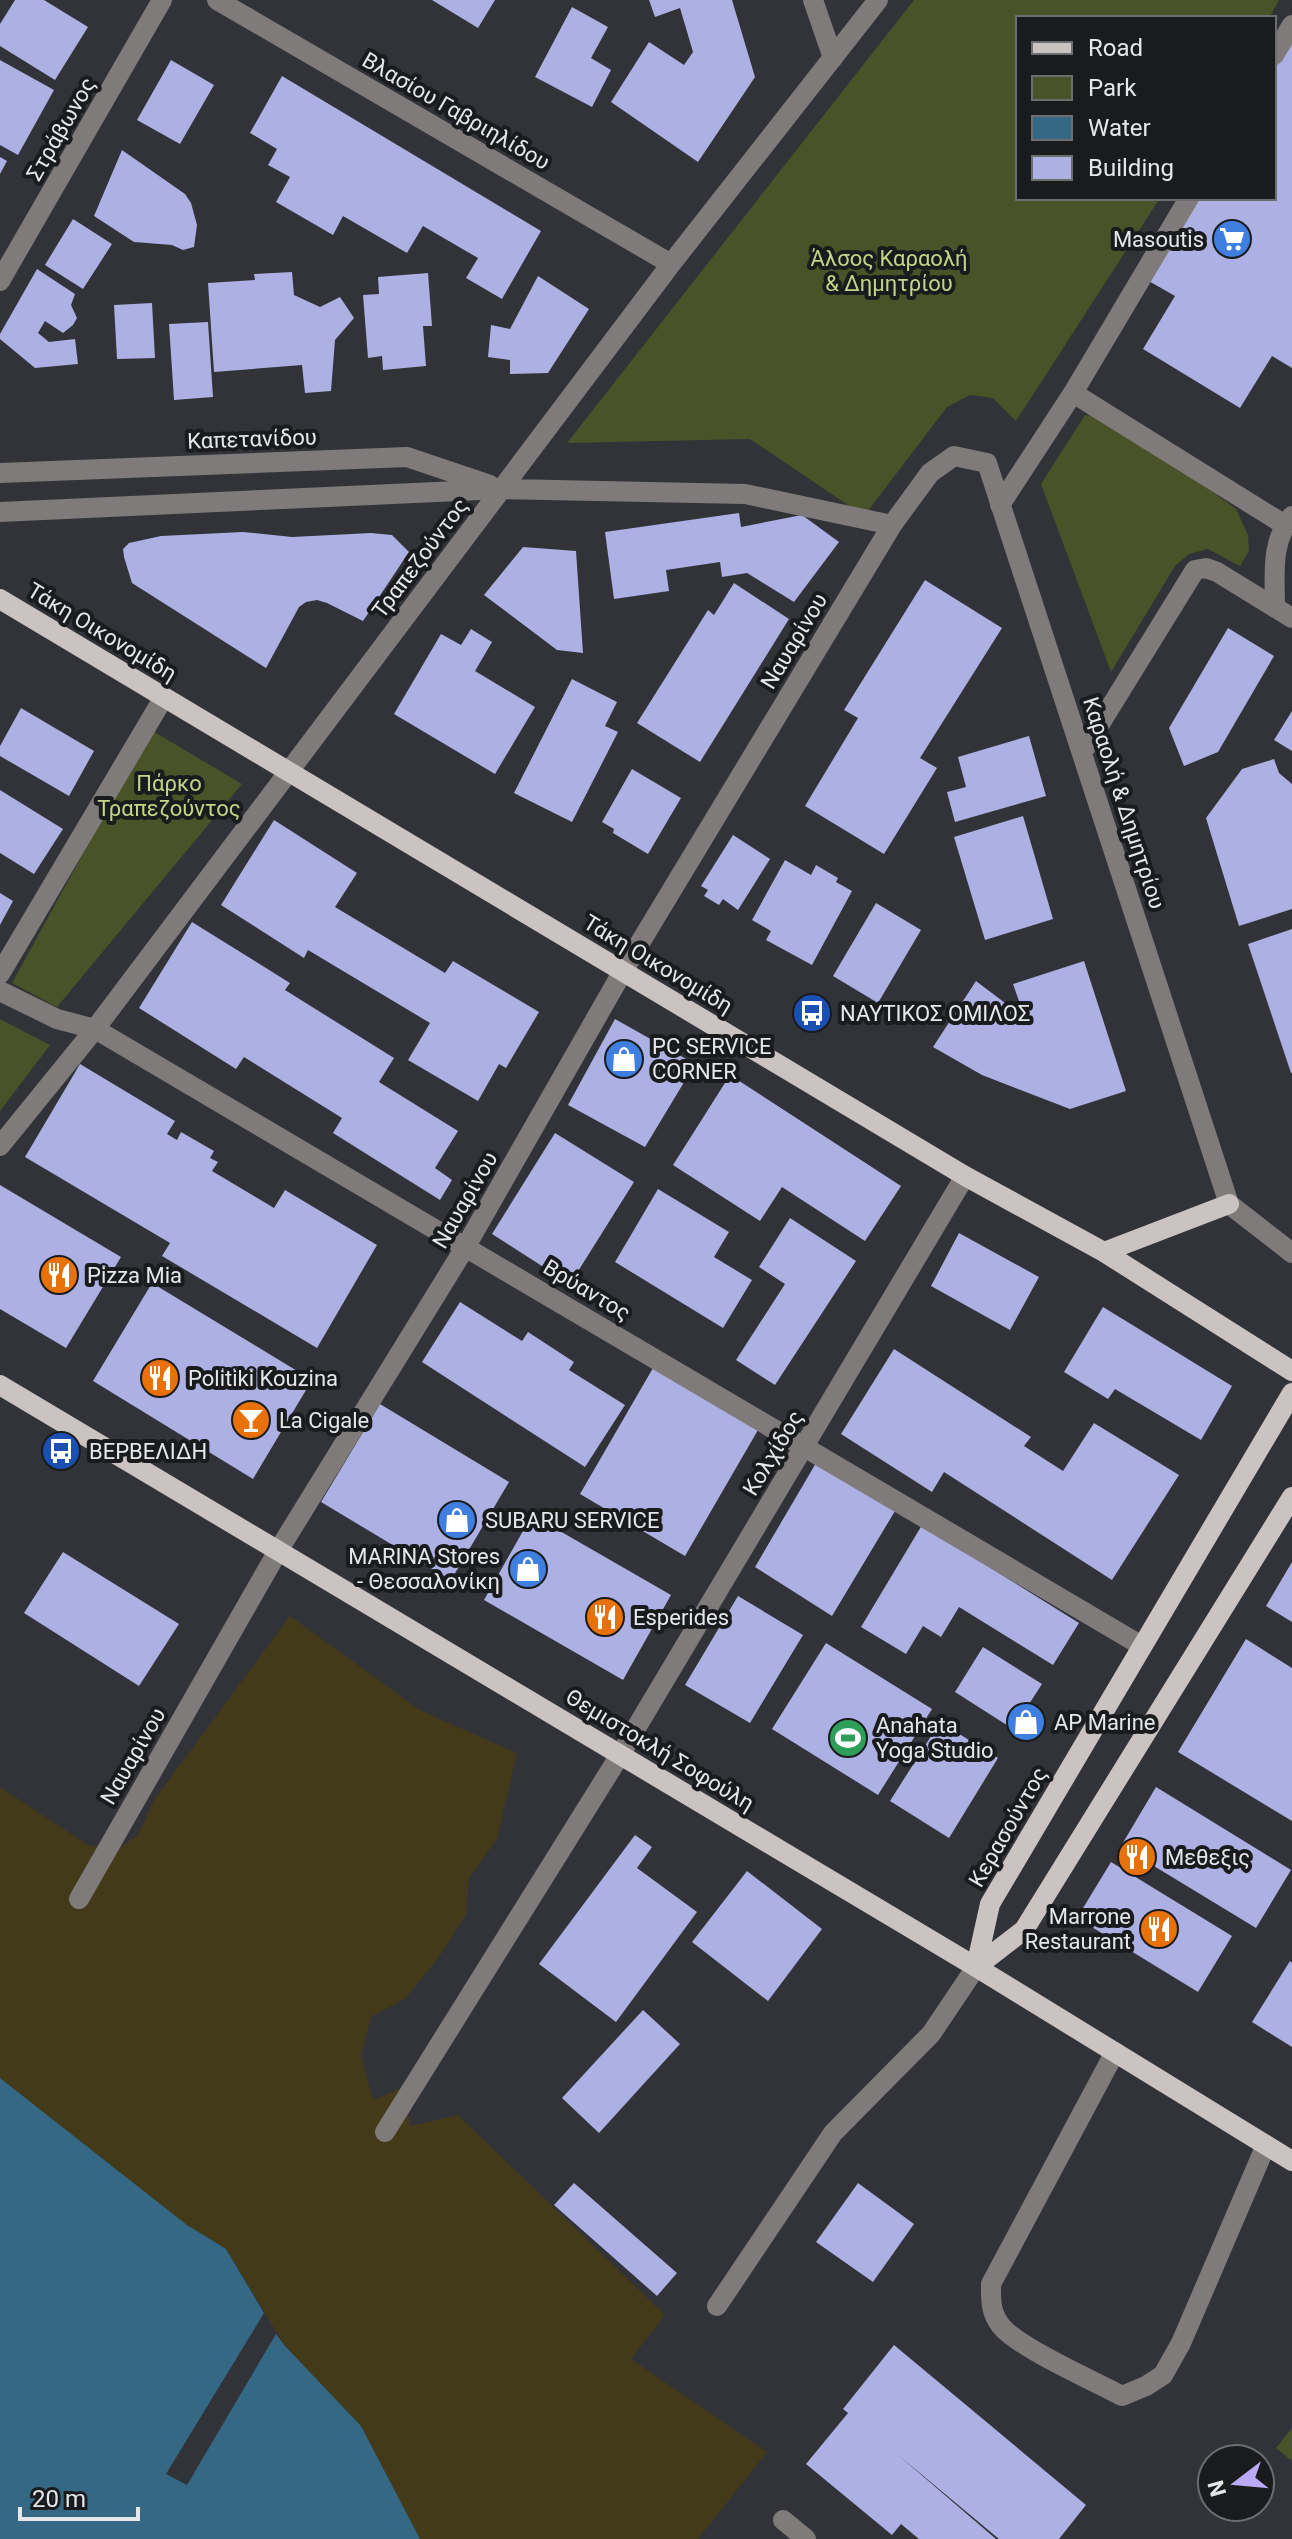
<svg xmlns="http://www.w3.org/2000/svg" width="1292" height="2539" viewBox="0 0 1292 2539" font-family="Roboto,sans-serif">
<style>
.green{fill:#4a5228}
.sand{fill:#433a1a}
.water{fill:#346884}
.building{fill:#acb0e2}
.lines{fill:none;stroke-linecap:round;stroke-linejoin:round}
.minor{stroke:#7f7b7a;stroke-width:20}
.major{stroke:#cac3c1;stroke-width:20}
.labels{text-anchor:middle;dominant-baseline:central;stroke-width:8;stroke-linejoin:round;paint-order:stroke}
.street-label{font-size:22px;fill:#e5e7eb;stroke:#1a1b1d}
.poi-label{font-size:22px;fill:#e5e7eb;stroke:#1a1b1d;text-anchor:start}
.park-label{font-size:22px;fill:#c5d486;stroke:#1a1b1d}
</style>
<rect width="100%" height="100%" fill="#313339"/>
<path class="green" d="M914 0H1279L1269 18H1018V198H1160L1016 421 993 398 970 395 947 407 864 516 750 439 567 443Z
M1085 415 1113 419 1236 509 1248 535 1249 551 1240 566 1208 549 1189 554 1175 566 1111 672 1041 484Z
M151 730 242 784 57 1007 12 983Z
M0 1019 50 1045 0 1111Z
M1292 2428V2461L1276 2448Z"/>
<path class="sand" d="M290 1616 420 1710 517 1753 497 1839 469 1878 466 1914 442 1953 406 1998 371 2017 361 2056 373 2100 401 2088 411 2126 458 2115 665 2315 631 2359 767 2452 698 2539H420L361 2426 285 2346 226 2249 187 2225 0 2078V1787L88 1845 116 1850 138 1835 154 1800Z"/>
<path class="water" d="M0 2078 187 2225 226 2249 264 2313 166 2474 187 2485 276 2334 285 2346 361 2426 420 2539H0Z"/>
<path class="building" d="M15 0H44L88 27 55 80 0 46V24Z
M432 0H495L478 28Z
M649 0H732L755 77 698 162 611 102 649 42 684 65 693 52 680 8 655 17Z
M572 7 608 27 591 58 611 70 592 107 535 77Z
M1292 40V368L1272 356 1240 408 1143 349 1175 296 1147 280 1197 198H1274V70Z
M0 60 54 90 18 155 0 145Z
M171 60 214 85 180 144 137 120Z
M282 76 541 231 502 299 466 278 478 258 423 226 407 253 343 216 333 235 276 202 290 177 268 165 277 149 250 133Z
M122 150 185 194 191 203 197 225 194 247 183 250 172 245 134 242 94 216Z
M0 157 7 161 0 174Z
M73 219 112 244 83 289 45 265Z
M37 269 75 294 71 305 77 318 73 325 63 333 45 321 38 333 49 342 75 339 78 364 35 368 0 339V334Z
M292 272 294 295 320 307 340 297 354 318 335 340 331 391 305 393 302 365 214 372 208 283 255 280 254 274Z
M428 273 432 326H423L426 366 383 370 382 356 368 358 363 295 379 294 378 277Z
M538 276 589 309 548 373 510 374V360L488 357 491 325 510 329Z
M152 303 155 358 117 359 114 305Z
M208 322 213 397 174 400 169 324Z
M739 513 741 527 802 515 839 542 794 602 747 573 722 577 720 562 666 570 669 591 614 599 605 532Z
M243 532 292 537 371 533 392 535 409 552 363 621 327 603 317 600 306 602 299 607 266 668 132 583 124 557 123 549 129 543 161 536Z
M523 547 576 551 583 653 557 650 484 595Z
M925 580 1002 628 920 758 937 768 884 854 805 806 858 718 844 710Z
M734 583 789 619 700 762 637 723 708 610 714 615Z
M1228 628 1274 656 1218 752 1184 766 1169 728Z
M471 629 492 642 475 671 535 707 495 774 394 714 441 634 461 645Z
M572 679 617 702 605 726 618 732 572 822 514 793Z
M21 708 94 751 69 796 0 756V746Z
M1292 711V751L1274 740Z
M1029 736 1046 796 955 822 947 792 966 787 958 757Z
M1274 759 1279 773 1292 784V909L1239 926 1206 818 1242 769Z
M632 769 681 798 648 854 613 833 614 829 602 822Z
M0 790 63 829 34 874 0 853Z
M1023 816 1053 919 985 940 954 837Z
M274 820 357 873 335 907 445 973 453 961 539 1012 506 1068 499 1064 478 1101 408 1060 430 1023 308 950 304 958 221 905Z
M733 835 770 859 738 910 723 899 719 905 704 896 708 890 701 886Z
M785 860 811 875 816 865 838 878 836 882 852 891 812 965 766 940 771 931 752 920Z
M0 893 13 901 0 925Z
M876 903 921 930 878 1003 833 976Z
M192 922 290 983 285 990 394 1058 379 1082 458 1131 435 1168 452 1180 440 1200 333 1133 342 1118 244 1057 236 1069 139 1008Z
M1292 929V1073H1291L1248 944Z
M1084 961 1126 1091 1070 1109 982 1075 933 1047 976 981 1025 1018 1013 984Z
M615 1019 695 1064 645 1147 568 1105Z
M80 1064 175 1121 167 1134 177 1140 181 1132 214 1151 210 1158 218 1162 212 1171 274 1208 285 1190 377 1245 317 1348 162 1256 170 1243 25 1157Z
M730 1075 901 1186 865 1241 782 1187 760 1221 673 1165Z
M555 1133 634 1182 570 1284 492 1234Z
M0 1185 121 1257 66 1348 0 1309Z
M658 1189 729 1232 714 1257 752 1280 723 1328 615 1262Z
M790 1218 856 1261 775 1385 736 1360 785 1284 759 1267Z
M959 1233 1039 1277 1010 1330 931 1286Z
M152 1283 312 1380 253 1479 93 1381Z
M460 1302 522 1341 528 1332 574 1362 569 1370 625 1405 585 1467 422 1362Z
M1103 1307 1232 1386 1201 1440 1115 1389 1108 1399 1064 1372Z
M894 1349 1031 1437 1024 1446 1063 1471 1094 1423 1179 1475 1112 1580 944 1472 932 1492 841 1434Z
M653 1368 758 1430 685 1556 580 1494Z
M380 1404 509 1482 451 1580 321 1502Z
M816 1463 895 1511 832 1616 755 1567Z
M532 1515 671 1595 623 1680 484 1600Z
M922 1525 1079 1623 1053 1665 959 1607 941 1637 923 1626 906 1654 861 1627Z
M63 1552 179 1624 139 1686 24 1613Z
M1292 1562V1622L1266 1606Z
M738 1596 803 1635 750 1723 685 1685Z
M1246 1639 1292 1668V1821L1178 1752Z
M826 1643 932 1709 878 1795 772 1729Z
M983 1647 1042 1684 1013 1729 955 1692Z
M940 1722 998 1758 949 1838 890 1801Z
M1156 1787 1291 1870 1256 1928 1121 1846Z
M635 1835 652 1847 637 1868 697 1912 616 2022 539 1964Z
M1111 1862 1232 1936 1198 1992 1077 1918Z
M747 1871 822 1929 768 2001 692 1942Z
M1290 1961 1292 1963V2047L1252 2022Z
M643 2010 680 2044 599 2133 562 2098Z
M574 2183 677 2273 657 2296 554 2205Z
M858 2183 914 2224 873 2282 816 2242Z
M894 2345 1086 2505 1059 2539H999L897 2454 996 2539H919L901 2524 892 2535 806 2464 848 2413 843 2409Z"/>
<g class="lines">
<path class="minor" d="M217 0 671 264
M813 0 833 58
M1274 55 1292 25
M0 281 162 0
M1073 393 1285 525
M0 473 407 457 490 485
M1000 505 1073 393 1189 198
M0 512 502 489 745 494 892 525
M1275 608C1275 576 1270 542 1292 516
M1082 753 1195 570 1206 568 1217 572 1292 618
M0 974 164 697
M0 991 57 1019 95 1029 1142 1646
M0 1146 95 1029 671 264 878 0
M79 1899 278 1551 466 1246 623 971 892 525 930 473 954 456 987 463 1229 1204 1292 1253
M1115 2052 991 2284C991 2300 990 2312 1001 2326 1019 2348 1094 2381 1122 2396L1146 2386 1163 2375 1181 2343 1266 2145
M385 2132 620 1755 965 1176
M717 2306 833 2133 931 2034 976 1967
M783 2520 806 2539"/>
<path class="major" d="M0 599 965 1176 1104 1252 1292 1371
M1104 1252 1229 1204
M0 1385 976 1967 1292 2161
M976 1967 990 1904 1292 1393
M976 1967 1024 1930 1292 1497"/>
</g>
<defs>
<symbol id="supermarket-disc" viewBox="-11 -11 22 22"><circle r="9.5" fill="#3f7fe0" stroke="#1a1b1d"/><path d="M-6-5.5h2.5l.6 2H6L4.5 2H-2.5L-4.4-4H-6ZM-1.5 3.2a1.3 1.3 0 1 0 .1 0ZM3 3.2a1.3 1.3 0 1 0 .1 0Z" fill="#fff"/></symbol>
<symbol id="bus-disc" viewBox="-11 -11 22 22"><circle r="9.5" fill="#1a4fb4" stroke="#1a1b1d"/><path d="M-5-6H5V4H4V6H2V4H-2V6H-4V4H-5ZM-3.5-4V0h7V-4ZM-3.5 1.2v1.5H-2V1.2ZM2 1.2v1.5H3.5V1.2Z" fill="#fff"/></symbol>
<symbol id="shop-disc" viewBox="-11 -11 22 22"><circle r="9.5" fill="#3f7fe0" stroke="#1a1b1d"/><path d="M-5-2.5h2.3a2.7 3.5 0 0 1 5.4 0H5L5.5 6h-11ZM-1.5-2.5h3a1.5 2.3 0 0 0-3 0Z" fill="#fff"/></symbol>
<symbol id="restaurant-disc" viewBox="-11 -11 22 22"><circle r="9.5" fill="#e8710a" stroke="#1a1b1d"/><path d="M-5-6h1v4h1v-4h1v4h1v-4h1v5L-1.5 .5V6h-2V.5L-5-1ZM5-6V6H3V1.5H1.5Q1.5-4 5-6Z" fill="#fff"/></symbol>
<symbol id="bar-disc" viewBox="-11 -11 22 22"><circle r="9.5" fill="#e8710a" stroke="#1a1b1d"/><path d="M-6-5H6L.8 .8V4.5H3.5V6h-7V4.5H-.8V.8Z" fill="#fff"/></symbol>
<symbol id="stadium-disc" viewBox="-11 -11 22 22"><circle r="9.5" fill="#2e9e5b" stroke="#1a1b1d"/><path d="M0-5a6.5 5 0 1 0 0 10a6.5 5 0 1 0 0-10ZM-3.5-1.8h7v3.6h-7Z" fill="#fff"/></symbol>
</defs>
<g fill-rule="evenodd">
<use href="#supermarket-disc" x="1210" y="217" width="44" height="44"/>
<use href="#bus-disc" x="790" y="991" width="44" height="44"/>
<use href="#shop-disc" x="602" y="1037" width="44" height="44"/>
<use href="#restaurant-disc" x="37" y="1253" width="44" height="44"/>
<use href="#restaurant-disc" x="138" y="1356" width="44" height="44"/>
<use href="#bar-disc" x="229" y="1398" width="44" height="44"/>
<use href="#bus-disc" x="39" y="1429" width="44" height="44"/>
<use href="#shop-disc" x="435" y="1498" width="44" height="44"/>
<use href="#shop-disc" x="506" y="1547" width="44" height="44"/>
<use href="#restaurant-disc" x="583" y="1595" width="44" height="44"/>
<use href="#shop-disc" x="1004" y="1700" width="44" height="44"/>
<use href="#stadium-disc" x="826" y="1716" width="44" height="44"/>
<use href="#restaurant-disc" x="1115" y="1835" width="44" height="44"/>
<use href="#restaurant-disc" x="1137" y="1907" width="44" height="44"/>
</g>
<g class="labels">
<g class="street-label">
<text transform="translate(456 111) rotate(30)">Βλασίου Γαβριηλίδου</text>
<text transform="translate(61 129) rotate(-60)">Στράβωνος</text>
<text transform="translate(252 439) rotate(-2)">Καπετανίδου</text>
<text transform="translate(420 558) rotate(-53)">Τραπεζούντος</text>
<text transform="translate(102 632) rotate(31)">Τάκη Οικονομίδη</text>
<text transform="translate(794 641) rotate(-59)">Ναυαρίνου</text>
<text transform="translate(1124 803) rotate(72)">Καραολή &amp; Δημητρίου</text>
<text transform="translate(658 964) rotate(31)">Τάκη Οικονομίδη</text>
<text transform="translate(465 1200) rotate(-60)">Ναυαρίνου</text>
<text transform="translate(587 1290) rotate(31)">Βρύαντος</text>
<text transform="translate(773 1453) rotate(-59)">Κολχίδος</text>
<text transform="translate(660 1750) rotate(31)">Θεμιστοκλή Σοφούλη</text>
<text transform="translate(133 1756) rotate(-60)">Ναυαρίνου</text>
<text transform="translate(1008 1827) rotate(-60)">Κερασούντος</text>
</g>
<g class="poi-label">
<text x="1204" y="239" text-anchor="end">Masoutis</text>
<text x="840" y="1013">ΝΑΥΤΙΚΟΣ ΟΜΙΛΟΣ</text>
<text x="652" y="1046">PC SERVICE<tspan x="652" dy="25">CORNER</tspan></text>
<text x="87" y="1275">Pizza Mia</text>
<text x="188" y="1378">Politiki Kouzina</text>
<text x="279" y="1420">La Cigale</text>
<text x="89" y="1451">ΒΕΡΒΕΛΙΔΗ</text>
<text x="485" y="1520">SUBARU SERVICE</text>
<text x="500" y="1556" text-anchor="end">MARINA Stores<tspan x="500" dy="25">- Θεσσαλονίκη</tspan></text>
<text x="633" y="1617">Esperides</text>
<text x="1054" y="1722">AP Marine</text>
<text x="876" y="1725">Anahata<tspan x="876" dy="25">Yoga Studio</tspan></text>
<text x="1165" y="1857">Μεθεξις</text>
<text x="1131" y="1916" text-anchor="end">Marrone<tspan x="1131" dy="25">Restaurant</tspan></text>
</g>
<g class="park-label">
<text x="889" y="258">Άλσος Καραολή<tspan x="889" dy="25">&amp; Δημητρίου</tspan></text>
<text x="169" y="783">Πάρκο<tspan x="169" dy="25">Τραπεζούντος</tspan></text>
</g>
</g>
<rect x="1016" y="16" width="260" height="184" fill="#1a1b1d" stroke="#6b6d6f" stroke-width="2"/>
<rect x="1032" y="42" width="40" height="12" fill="#cac3c1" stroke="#6b6d6f" stroke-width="2"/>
<text x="1088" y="56" font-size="24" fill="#e5e7eb">Road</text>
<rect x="1032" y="76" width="40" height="24" fill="#4a5228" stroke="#6b6d6f" stroke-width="2"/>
<text x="1088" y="96" font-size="24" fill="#e5e7eb">Park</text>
<rect x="1032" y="116" width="40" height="24" fill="#346884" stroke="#6b6d6f" stroke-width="2"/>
<text x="1088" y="136" font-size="24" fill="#e5e7eb">Water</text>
<rect x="1032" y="156" width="40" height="24" fill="#acb0e2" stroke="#6b6d6f" stroke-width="2"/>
<text x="1088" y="176" font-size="24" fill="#e5e7eb">Building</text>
<g transform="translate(1236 2483) rotate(254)"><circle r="38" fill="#1a1b1d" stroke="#6b6d6f" stroke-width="2"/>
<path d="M0-6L14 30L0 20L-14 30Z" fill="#bbaaf6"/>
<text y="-12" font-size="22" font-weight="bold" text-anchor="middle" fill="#e5e7eb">N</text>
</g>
<path d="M20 2507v12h118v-12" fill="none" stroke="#e5e7eb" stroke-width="4"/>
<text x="32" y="2507" font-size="24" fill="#e5e7eb" stroke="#1a1b1d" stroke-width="6" paint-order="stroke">20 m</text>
</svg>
